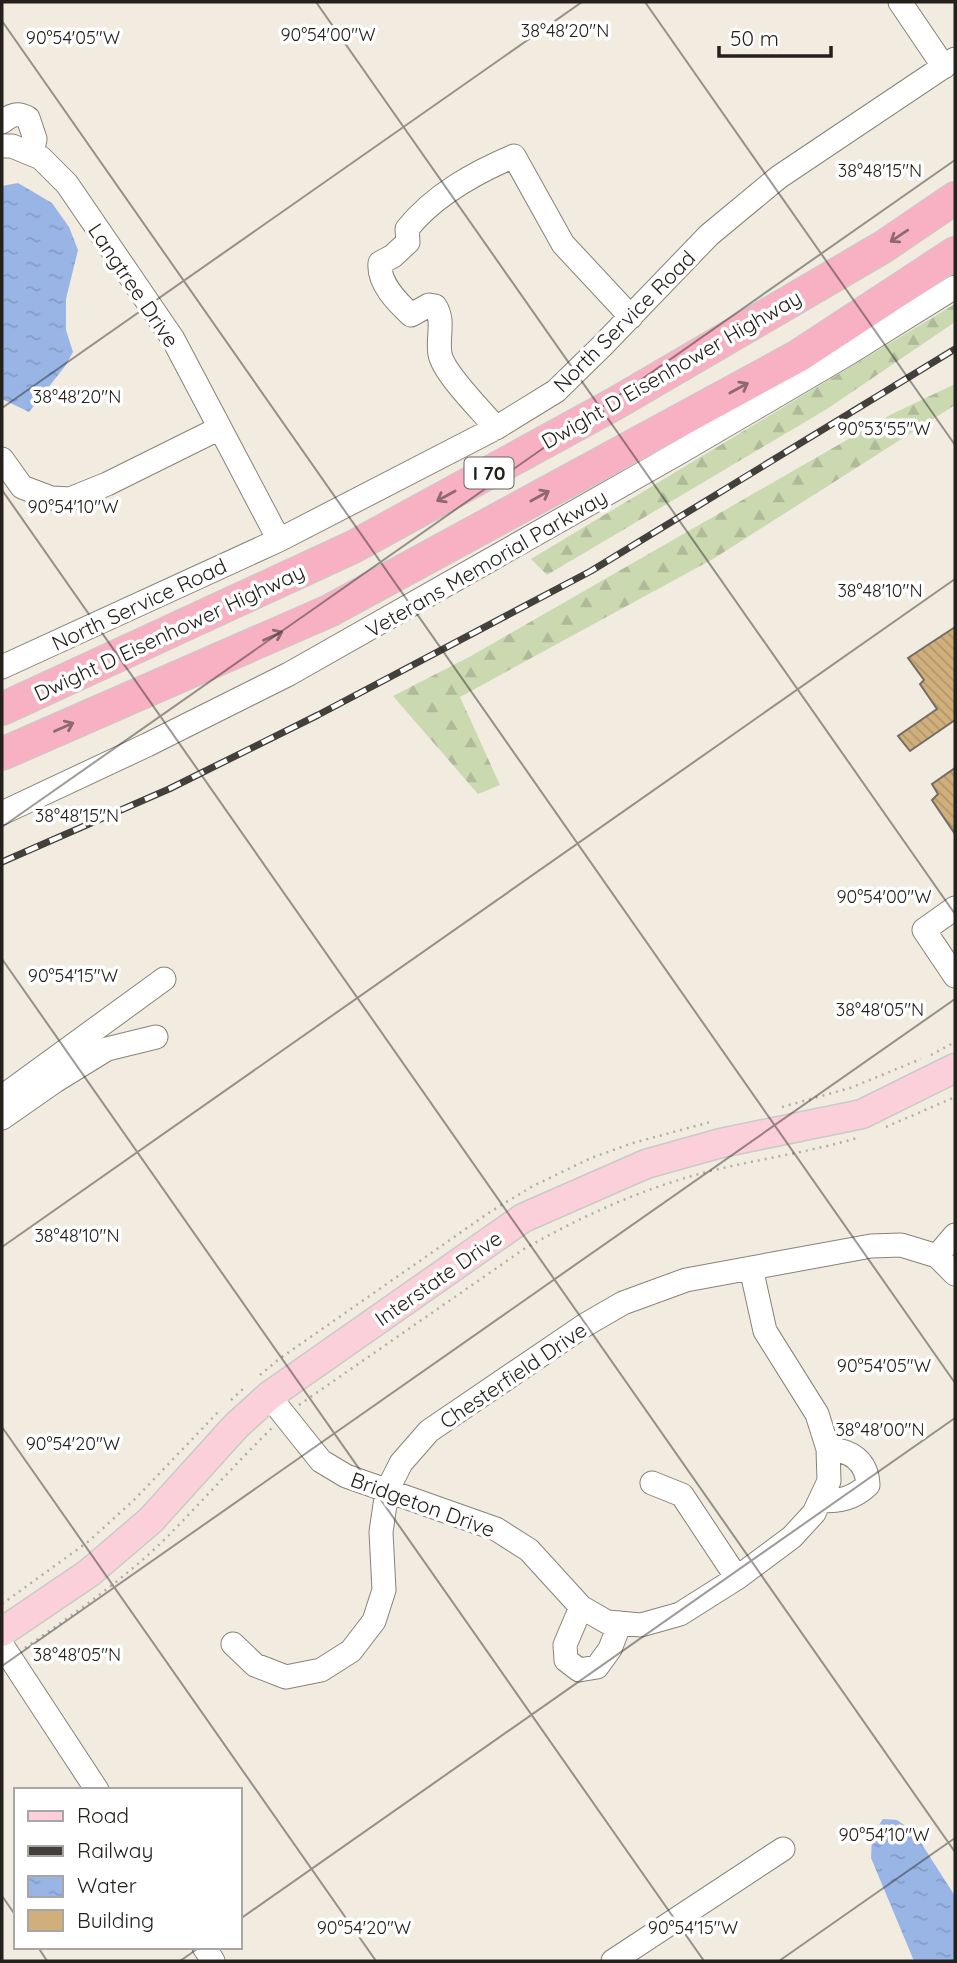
<svg xmlns="http://www.w3.org/2000/svg" width="957" height="1963" viewBox="0 0 957 1963" font-family="Quicksand,sans-serif">
<style>
.forest{fill:url(#forest-firs)}
.water{fill:url(#water-ripples)}
.building{fill:url(#building-back-hatch);stroke:#746d64;stroke-width:2}
.lines{fill:none;stroke-linecap:round;stroke-linejoin:round}
.minor-casing{stroke:#898278;stroke-width:25}
.major-casing{stroke:#cacac9;stroke-width:31}
.highway-casing{stroke:#cacac9;stroke-width:34}
.path{stroke:#b3aea5;stroke-width:2.5;stroke-dasharray:2 5;stroke-linecap:butt}
.minor{stroke:#fff;stroke-width:23}
.major{stroke:#fbd0db;stroke-width:28}
.highway{stroke:#f8b1c3;stroke-width:32}
.rail-casing{stroke:#433f3a;stroke-width:7}
.rail{stroke:#fff;stroke-width:4.5;stroke-dasharray:13;stroke-linecap:butt}
.oneway{stroke:#8e6970}
.ticks{fill:none;stroke:#24211d;stroke-width:2;stroke-opacity:0.45}
.labels{text-anchor:middle;dominant-baseline:central;stroke-width:7;stroke-linejoin:round;paint-order:stroke}
.shield{fill:#fff;stroke:#666461;stroke-width:2}
.shield-label{font-size:19px;font-weight:bold;fill:#24211d}
.street-label{font-size:21px;fill:#24211d;stroke:#fff}
.ticks-label{font-size:18px;text-anchor:middle;fill:#24211d;stroke:#fff;stroke-width:7;stroke-linejoin:round;paint-order:stroke}
</style>
<defs>
<pattern id="forest-firs" width="22" height="20" patternUnits="userSpaceOnUse" patternTransform="scale(1.75)"><rect width="22" height="20" fill="#cbd9b1"/><path d="M5 1l3.5 6h-7zM16 11l3.5 6h-7z" fill="#aeba98"/></pattern>
<pattern id="water-ripples" width="26" height="14" patternUnits="userSpaceOnUse" patternTransform="scale(1.75)"><rect width="26" height="14" fill="#99b5e6"/><path d="M2 4q2-2 4 0t4 0M15 11q2-2 4 0t4 0" fill="none" stroke="#849bc5"/></pattern>
<pattern id="building-back-hatch" width="6" height="6" patternUnits="userSpaceOnUse" patternTransform="scale(1.75)"><rect width="6" height="6" fill="#d0af7c"/><path d="M-1 5l2 2M0 0l6 6M5-1l2 2" fill="none" stroke="#b2966b"/></pattern>
</defs>
<rect width="100%" height="100%" fill="#f2ebe0"/>
<path class="forest" d="M955 304V322L827 409 547 575 531 559Z
M955 384V405L713 559 460 697 500 785 478 794 393 696 471 656 892 414Z"/>
<path class="water" d="M18 183 52 203 69 227 78 250 66 299V330L73 352 66 365 29 412 2 399V186Z
M883 1819 897 1820 914 1832 955 1896V1961H914L871 1858 872 1836Z"/>
<path class="building" d="M955 627V720L910 751 898 736 937 709 920 684 924 680 908 658Z
M955 768V834L932 800 938 794 932 784Z"/>
<g class="lines">
<defs>
<path id="minor" d="M900 2 944 67
M2 122C11 115 17 112 28 118L35 139 32 154
M2 146H12L41 158 67 184 173 339 220 428 107 484 70 499 51 498 22 487 2 459
M220 428 279 540
M496 428C483 412 443 373 440 354 437 337 445 321 435 306L429 305 411 315C397 302 378 283 380 263L393 256 408 242 407 229C434 195 474 173 514 156L563 244 631 317
M2 667 279 540 496 428 556 391 603 345 709 235 779 177 955 59
M2 813 147 745 289 674 682 451 849 353 955 287
M955 908 924 930 955 976
M2 1097 164 979
M2 1118 55 1081 107 1049 156 1037
M937 1256 955 1235
M269 1396 321 1461 346 1476 496 1529 529 1550 581 1607 607 1622 641 1625 680 1614 737 1578 792 1537 814 1513 829 1481 828 1449 817 1414 765 1331 751 1268
M652 1483 682 1495 737 1578
M820 1501C840 1501 853 1499 868 1485 867 1461 851 1450 828 1449
M581 1607 565 1645 566 1660 579 1670 597 1667 610 1649 620 1623
M233 1644 255 1665 286 1677 321 1670 351 1651 374 1621 384 1590 381 1532 387 1491 401 1463 429 1431 585 1325 623 1303 686 1280 871 1246 901 1245 937 1256 955 1274
M2 1645 97 1790
M204 1947 213 1961
M613 1961 783 1849"/>
<path id="major" d="M2 1632 89 1573 151 1520 236 1426 269 1396 523 1218 646 1164 721 1143 862 1114 955 1068"/>
<path id="highway" d="M2 709 353 547 616 403 883 247 955 198
M2 754 329 611 798 356 955 253"/>
</defs>
<use href="#minor" class="minor-casing"/>
<use href="#major" class="major-casing"/>
<use href="#highway" class="highway-casing"/>
<path class="path" d="M931 1055 955 1042
M782 1107 850 1088 921 1059
M886 1127 955 1097
M260 1375 279 1359 490 1212 533 1186 591 1158 633 1143 714 1121
M231 1400 244 1388
M299 1405 524 1249C575 1220 628 1195 685 1178 741 1161 800 1155 857 1138
M2 1604 89 1541 135 1499 221 1409
M25 1648C76 1612 128 1577 172 1532 206 1497 238 1461 273 1427"/>
<use href="#minor" class="minor"/>
<use href="#major" class="major"/>
<use href="#highway" class="highway"/>
<defs>
<path id="rail" d="M2 862 169 789 318 715 591 571 955 349"/>
</defs>
<use href="#rail" class="rail-casing"/>
<use href="#rail" class="rail"/>
</g>
<defs><path id="oneway-shaft" d="M-6 0H5M1.5-3L5.5 0L1.5 3" fill="none" stroke-width="1.6" stroke-linecap="round" stroke-linejoin="round" transform="scale(1.75)"/></defs>
<g class="oneway">
<use href="#oneway-shaft" transform="translate(899 236) rotate(146)"/>
<use href="#oneway-shaft" transform="translate(739 388) rotate(-29)"/>
<use href="#oneway-shaft" transform="translate(446 496) rotate(151)"/>
<use href="#oneway-shaft" transform="translate(540 496) rotate(-29)"/>
<use href="#oneway-shaft" transform="translate(273 636) rotate(-24)"/>
<use href="#oneway-shaft" transform="translate(64 727) rotate(-24)"/>
</g>
<path class="ticks" d="M316 2 955 914M645 2 955 445M2 21 955 1383M2 408 582 2M2 490 955 1852M2 827 955 160M2 959 704 1961M2 1247 955 579M2 1427 376 1961M2 1666 955 999M2 1896 16 1916M240 1919 955 1418M38 1947 47 1961M180 1961 200 1947M779 1961 955 1838"/>
<g class="labels">
<rect class="shield" x="464.5" y="457.5" width="49" height="31" rx="5"/>
<g class="shield-label">
<text x="489" y="473">I 70</text>
</g>
<g class="street-label">
<text transform="translate(134 285) rotate(56)">Langtree Drive</text>
<text transform="translate(624 321) rotate(-45)">North Service Road</text>
<text transform="translate(671 369) rotate(-30)">Dwight D Eisenhower Highway</text>
<text transform="translate(486 563) rotate(-30)">Veterans Memorial Parkway</text>
<text transform="translate(139 604) rotate(-25)">North Service Road</text>
<text transform="translate(169 632) rotate(-25)">Dwight D Eisenhower Highway</text>
<text transform="translate(438 1278) rotate(-35)">Interstate Drive</text>
<text transform="translate(513 1375) rotate(-34)">Chesterfield Drive</text>
<text transform="translate(423 1504) rotate(20)">Bridgeton Drive</text>
</g>
</g>
<g class="ticks-label">
<text x="565" y="37">38°48'20"N</text>
<text x="328" y="41">90°54'00"W</text>
<text x="73" y="44">90°54'05"W</text>
<text x="880" y="177">38°48'15"N</text>
<text x="77" y="403">38°48'20"N</text>
<text x="884" y="435">90°53'55"W</text>
<text x="73" y="513">90°54'10"W</text>
<text x="880" y="597">38°48'10"N</text>
<text x="77" y="822">38°48'15"N</text>
<text x="884" y="903">90°54'00"W</text>
<text x="73" y="982">90°54'15"W</text>
<text x="880" y="1016">38°48'05"N</text>
<text x="77" y="1242">38°48'10"N</text>
<text x="884" y="1372">90°54'05"W</text>
<text x="880" y="1436">38°48'00"N</text>
<text x="73" y="1450">90°54'20"W</text>
<text x="77" y="1661">38°48'05"N</text>
<text x="884" y="1841">90°54'10"W</text>
<text x="364" y="1934">90°54'20"W</text>
<text x="693" y="1934">90°54'15"W</text>
</g>
<rect width="957" height="1963" fill="none" stroke="#24211d" stroke-width="7"/>
<rect x="14" y="1788" width="228" height="161" fill="#ffffff" stroke="#a7a6a5" stroke-width="2"/>
<rect x="28" y="1811" width="35" height="10" fill="#fbd0db" stroke="#a7a6a5" stroke-width="2"/>
<text x="77" y="1823" font-size="21" fill="#24211d">Road</text>
<rect x="28" y="1846" width="35" height="10" fill="#433f3a" stroke="#a7a6a5" stroke-width="2"/>
<text x="77" y="1858" font-size="21" fill="#24211d">Railway</text>
<rect x="28" y="1876" width="35" height="21" fill="url(#water-ripples)" stroke="#a7a6a5" stroke-width="2"/>
<text x="77" y="1893" font-size="21" fill="#24211d">Water</text>
<rect x="28" y="1910" width="35" height="21" fill="#d0af7c" stroke="#a7a6a5" stroke-width="2"/>
<text x="77" y="1928" font-size="21" fill="#24211d">Building</text>
<path d="M719 46v10h112v-10" fill="none" stroke="#24211d" stroke-width="3.5"/>
<text x="730" y="46" font-size="21" fill="#24211d" stroke="#ffffff" stroke-width="5" paint-order="stroke">50 m</text>
</svg>
